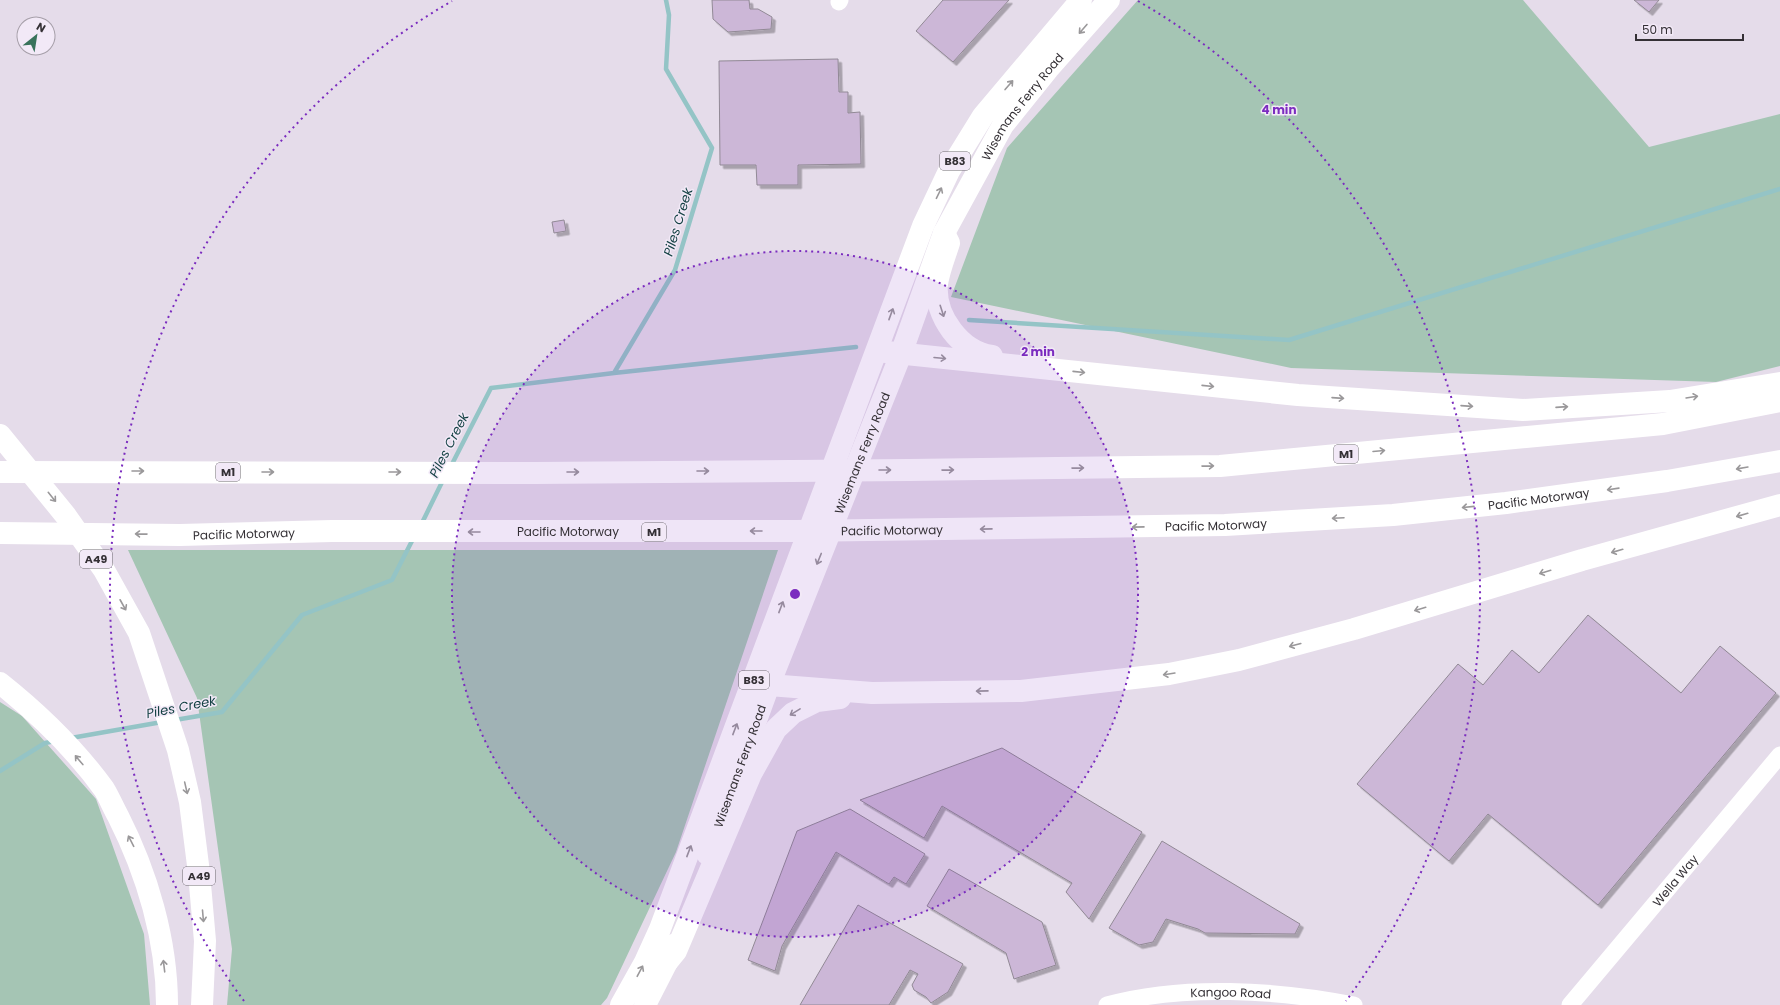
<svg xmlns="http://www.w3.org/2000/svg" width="1780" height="1005" viewBox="0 0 1780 1005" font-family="Poppins,sans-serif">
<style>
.green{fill:#a5c5b4}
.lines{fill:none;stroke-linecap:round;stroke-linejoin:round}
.stream{stroke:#94c4c6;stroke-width:4.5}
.building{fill:#ccb7d7;stroke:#918995;filter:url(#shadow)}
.minor{stroke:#fff;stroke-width:17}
.primary{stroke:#fff;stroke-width:22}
.motorway{stroke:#fff;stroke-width:22}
.oneway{stroke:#9a989a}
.ring{fill:none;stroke:#7b2cbf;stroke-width:2;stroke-dasharray:2 4}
.labels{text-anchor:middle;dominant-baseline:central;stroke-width:3;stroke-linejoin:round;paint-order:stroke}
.shield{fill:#f2e9f7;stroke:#6d686f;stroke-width:1}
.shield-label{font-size:11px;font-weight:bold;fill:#343035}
.street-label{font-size:12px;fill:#343035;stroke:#f2e9f7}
.water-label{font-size:13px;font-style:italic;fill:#113f41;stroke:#f2e9f7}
.centre{fill:#7b2cbf;stroke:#f2e9f7;stroke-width:2}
.ring-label{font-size:12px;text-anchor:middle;font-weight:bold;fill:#7b2cbf;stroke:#f2e9f7;stroke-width:3;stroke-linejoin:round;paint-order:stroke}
</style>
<defs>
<filter id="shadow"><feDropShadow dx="3.5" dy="3.5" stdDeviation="0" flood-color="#0004"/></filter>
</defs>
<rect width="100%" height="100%" fill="#e5dcea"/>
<path class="green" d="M1138 0H1523L1649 147 1780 114V366L1716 382 1291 368 951 297 1007 148Z
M128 550H778L676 852 607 998 601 1005H227L232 949 197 698Z
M0 702 22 716 96 799 144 934 150 1005H0Z"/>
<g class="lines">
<path class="stream" d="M969 320 1289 340 1780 189
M614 373 856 347
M451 466 491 388 614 373 675 270 712 148 666 69 669 15 666 0
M421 525 444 478
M175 720 222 712 302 615 392 580 414 537
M71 738 162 722
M0 771 45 743 55 741"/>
</g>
<path class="building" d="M712 0H749L750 9H758L772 17 771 29 728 32 713 19Z
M943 0H1009L953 62 916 31Z
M1634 0H1659L1649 12Z
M838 59 839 92H848V113L860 112 861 164 798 165V185H757L756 165H720L719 61Z
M564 220 566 231 554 233 552 222Z
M1588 615 1681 693 1720 646 1776 693 1598 905 1488 814 1449 861 1357 784 1458 664 1483 685 1512 650 1539 673Z
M1002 748 1142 832 1089 919 1066 892 1072 883 942 806 924 838 860 800Z
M850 809 925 854 906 884 894 877 889 884 836 852 782 946 775 971 748 960 797 831Z
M1162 841 1300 924 1295 934 1205 933 1198 929 1166 919 1153 942 1139 945 1109 928Z
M949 869 1042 922 1056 965 1014 979 1006 953 927 906Z
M858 905 963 964 948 992 931 1003 926 997 914 990 912 985 918 974 910 970 889 1005H800Z"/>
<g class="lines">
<g class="minor">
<path d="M839 2 840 0"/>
<path id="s1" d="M1107 1005C1183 984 1277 990 1354 1005"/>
<path id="s2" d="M1570 1005 1780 755"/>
</g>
<g class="primary">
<path id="s3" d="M707 854 769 685 901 354 944 233 1003 125 1048 69 1109 0"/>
<path d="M621 1005 645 962 660 929 923 226 949 171 983 116 1081 0"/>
<path d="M645 1005 667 962 673 945"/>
</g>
<g class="motorway">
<path d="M944 233 949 243C945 256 939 270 937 284 934 316 961 352 992 356"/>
<path d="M877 351 1298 395 1523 410 1670 401 1780 383"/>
<path d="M0 435 66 516 104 570 139 633 178 750 190 802 199 873 205 941 202 1005"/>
<path d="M0 472 534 473 909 470 1220 466 1663 424 1780 401"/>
<path id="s4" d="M0 533 180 535 332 531H795L1225 525 1393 515 1506 503 1667 481 1780 461"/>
<path d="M754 679 769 685 872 693 1021 691 1169 674 1239 660 1354 629 1582 560 1780 505"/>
<path d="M0 683C39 714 75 749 104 789 109 797 113 807 118 816 147 873 167 940 167 1005"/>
<path d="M667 962 676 951 751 774 776 729 793 713 817 701 840 698"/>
</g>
</g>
<defs><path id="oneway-shaft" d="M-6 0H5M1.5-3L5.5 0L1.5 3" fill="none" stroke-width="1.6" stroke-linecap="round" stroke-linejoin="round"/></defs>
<g class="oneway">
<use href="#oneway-shaft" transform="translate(1083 29) rotate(131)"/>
<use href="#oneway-shaft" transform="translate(1009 85) rotate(-49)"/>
<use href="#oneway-shaft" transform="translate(939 193) rotate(-64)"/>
<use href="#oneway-shaft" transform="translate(942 311) rotate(72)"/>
<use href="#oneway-shaft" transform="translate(891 314) rotate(-70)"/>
<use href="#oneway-shaft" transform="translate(940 358) rotate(5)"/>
<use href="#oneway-shaft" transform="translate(1079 372) rotate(6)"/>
<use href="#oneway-shaft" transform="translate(1208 386) rotate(6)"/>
<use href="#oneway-shaft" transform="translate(1692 397) rotate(-9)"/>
<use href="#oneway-shaft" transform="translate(1338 398) rotate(4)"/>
<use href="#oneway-shaft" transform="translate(1467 406) rotate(4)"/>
<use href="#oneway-shaft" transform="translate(1562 407) rotate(-4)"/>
<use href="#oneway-shaft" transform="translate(1379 451) rotate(-5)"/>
<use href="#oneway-shaft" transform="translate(1208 466) rotate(-1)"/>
<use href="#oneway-shaft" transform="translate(1078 468) rotate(-1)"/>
<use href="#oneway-shaft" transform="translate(1742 468) rotate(170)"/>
<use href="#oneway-shaft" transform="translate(885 470)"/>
<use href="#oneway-shaft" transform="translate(948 470) rotate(-1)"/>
<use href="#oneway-shaft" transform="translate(138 471)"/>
<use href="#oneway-shaft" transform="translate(703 471)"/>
<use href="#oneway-shaft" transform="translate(268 472)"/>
<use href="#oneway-shaft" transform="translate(395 472)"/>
<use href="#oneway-shaft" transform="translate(573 472)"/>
<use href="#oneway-shaft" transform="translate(1613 489) rotate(172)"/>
<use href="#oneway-shaft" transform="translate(52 497) rotate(51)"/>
<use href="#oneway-shaft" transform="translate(1468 507) rotate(174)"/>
<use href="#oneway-shaft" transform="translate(1742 515) rotate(164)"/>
<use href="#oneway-shaft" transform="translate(1338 518) rotate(177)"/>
<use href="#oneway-shaft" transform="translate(1138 527) rotate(179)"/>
<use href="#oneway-shaft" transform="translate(986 529) rotate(179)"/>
<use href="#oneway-shaft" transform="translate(756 531) rotate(180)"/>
<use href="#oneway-shaft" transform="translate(474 532) rotate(-180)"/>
<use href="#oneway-shaft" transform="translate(141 534) rotate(-179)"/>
<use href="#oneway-shaft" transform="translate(1617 551) rotate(164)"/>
<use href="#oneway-shaft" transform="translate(819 559) rotate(112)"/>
<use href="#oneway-shaft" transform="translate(1545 572) rotate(163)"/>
<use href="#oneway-shaft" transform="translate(123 605) rotate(61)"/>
<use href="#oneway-shaft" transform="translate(781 607) rotate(-69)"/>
<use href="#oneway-shaft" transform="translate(1420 609) rotate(163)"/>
<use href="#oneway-shaft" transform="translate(1295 645) rotate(165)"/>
<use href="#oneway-shaft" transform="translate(1169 674) rotate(171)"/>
<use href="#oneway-shaft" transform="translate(982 691) rotate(179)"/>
<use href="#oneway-shaft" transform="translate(795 712) rotate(148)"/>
<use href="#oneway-shaft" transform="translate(735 729) rotate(-69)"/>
<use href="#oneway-shaft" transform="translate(79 760) rotate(-130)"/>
<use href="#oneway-shaft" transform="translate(186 788) rotate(77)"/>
<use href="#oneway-shaft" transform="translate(131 841) rotate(-117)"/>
<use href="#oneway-shaft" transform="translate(689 851) rotate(-69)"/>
<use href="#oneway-shaft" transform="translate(203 916) rotate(85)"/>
<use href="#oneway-shaft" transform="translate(164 966) rotate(-97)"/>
<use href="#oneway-shaft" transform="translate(640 971) rotate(-62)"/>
</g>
<circle cx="795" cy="594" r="343" fill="#7b2cbf" fill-opacity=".12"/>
<g class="ring">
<circle cx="795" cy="594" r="343"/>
<path d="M244 1001A685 685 0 0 1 452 1M1138 1A685 685 0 0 1 1346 1001"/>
</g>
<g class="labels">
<g class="shield">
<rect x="940" y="152" width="30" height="18" rx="3"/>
<rect x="1334" y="445" width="24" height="18" rx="3"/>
<rect x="216" y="463" width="24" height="18" rx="3"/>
<rect x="642" y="523" width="24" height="18" rx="3"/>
<rect x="80" y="550" width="32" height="18" rx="3"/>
<rect x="739" y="671" width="30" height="18" rx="3"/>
<rect x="183" y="867" width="32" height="18" rx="3"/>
</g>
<g class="shield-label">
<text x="955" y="161">B83</text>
<text x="1346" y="454">M1</text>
<text x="228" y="472">M1</text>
<text x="654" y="532">M1</text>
<text x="96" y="559">A49</text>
<text x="754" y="680">B83</text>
<text x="199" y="876">A49</text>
</g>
<g class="street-label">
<text stroke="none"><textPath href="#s3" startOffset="814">Wisemans Ferry Road</textPath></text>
<text stroke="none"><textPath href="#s3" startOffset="430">Wisemans Ferry Road</textPath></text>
<text stroke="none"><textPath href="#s4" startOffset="1540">Pacific Motorway</textPath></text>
<text stroke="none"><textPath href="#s4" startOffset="1216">Pacific Motorway</textPath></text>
<text stroke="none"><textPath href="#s4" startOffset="892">Pacific Motorway</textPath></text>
<text stroke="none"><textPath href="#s4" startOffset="568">Pacific Motorway</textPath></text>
<text stroke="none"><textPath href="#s4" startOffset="244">Pacific Motorway</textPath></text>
<text stroke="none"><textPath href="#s3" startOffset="94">Wisemans Ferry Road</textPath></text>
<text stroke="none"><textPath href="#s2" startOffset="163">Wella Way</textPath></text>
<text stroke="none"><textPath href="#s1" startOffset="125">Kangoo Road</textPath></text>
</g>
<g class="water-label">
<text transform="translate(678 222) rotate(-73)">Piles Creek</text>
<text transform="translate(449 445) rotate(-63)">Piles Creek</text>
<text transform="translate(181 707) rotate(-11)">Piles Creek</text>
</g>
</g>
<circle cx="795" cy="594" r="6" class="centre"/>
<g class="ring-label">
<text x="1279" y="114">4 min</text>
<text x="1038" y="356">2 min</text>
</g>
<g transform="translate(36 36) rotate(30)"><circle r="19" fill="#f2e9f7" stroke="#a69fa9"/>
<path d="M0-3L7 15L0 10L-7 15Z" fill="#38725b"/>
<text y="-6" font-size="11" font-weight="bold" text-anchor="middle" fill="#343035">N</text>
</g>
<path d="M1636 34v6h107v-6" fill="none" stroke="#343035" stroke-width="2"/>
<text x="1642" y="34" font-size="12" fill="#343035" stroke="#f2e9f7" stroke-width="3" paint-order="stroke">50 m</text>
</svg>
